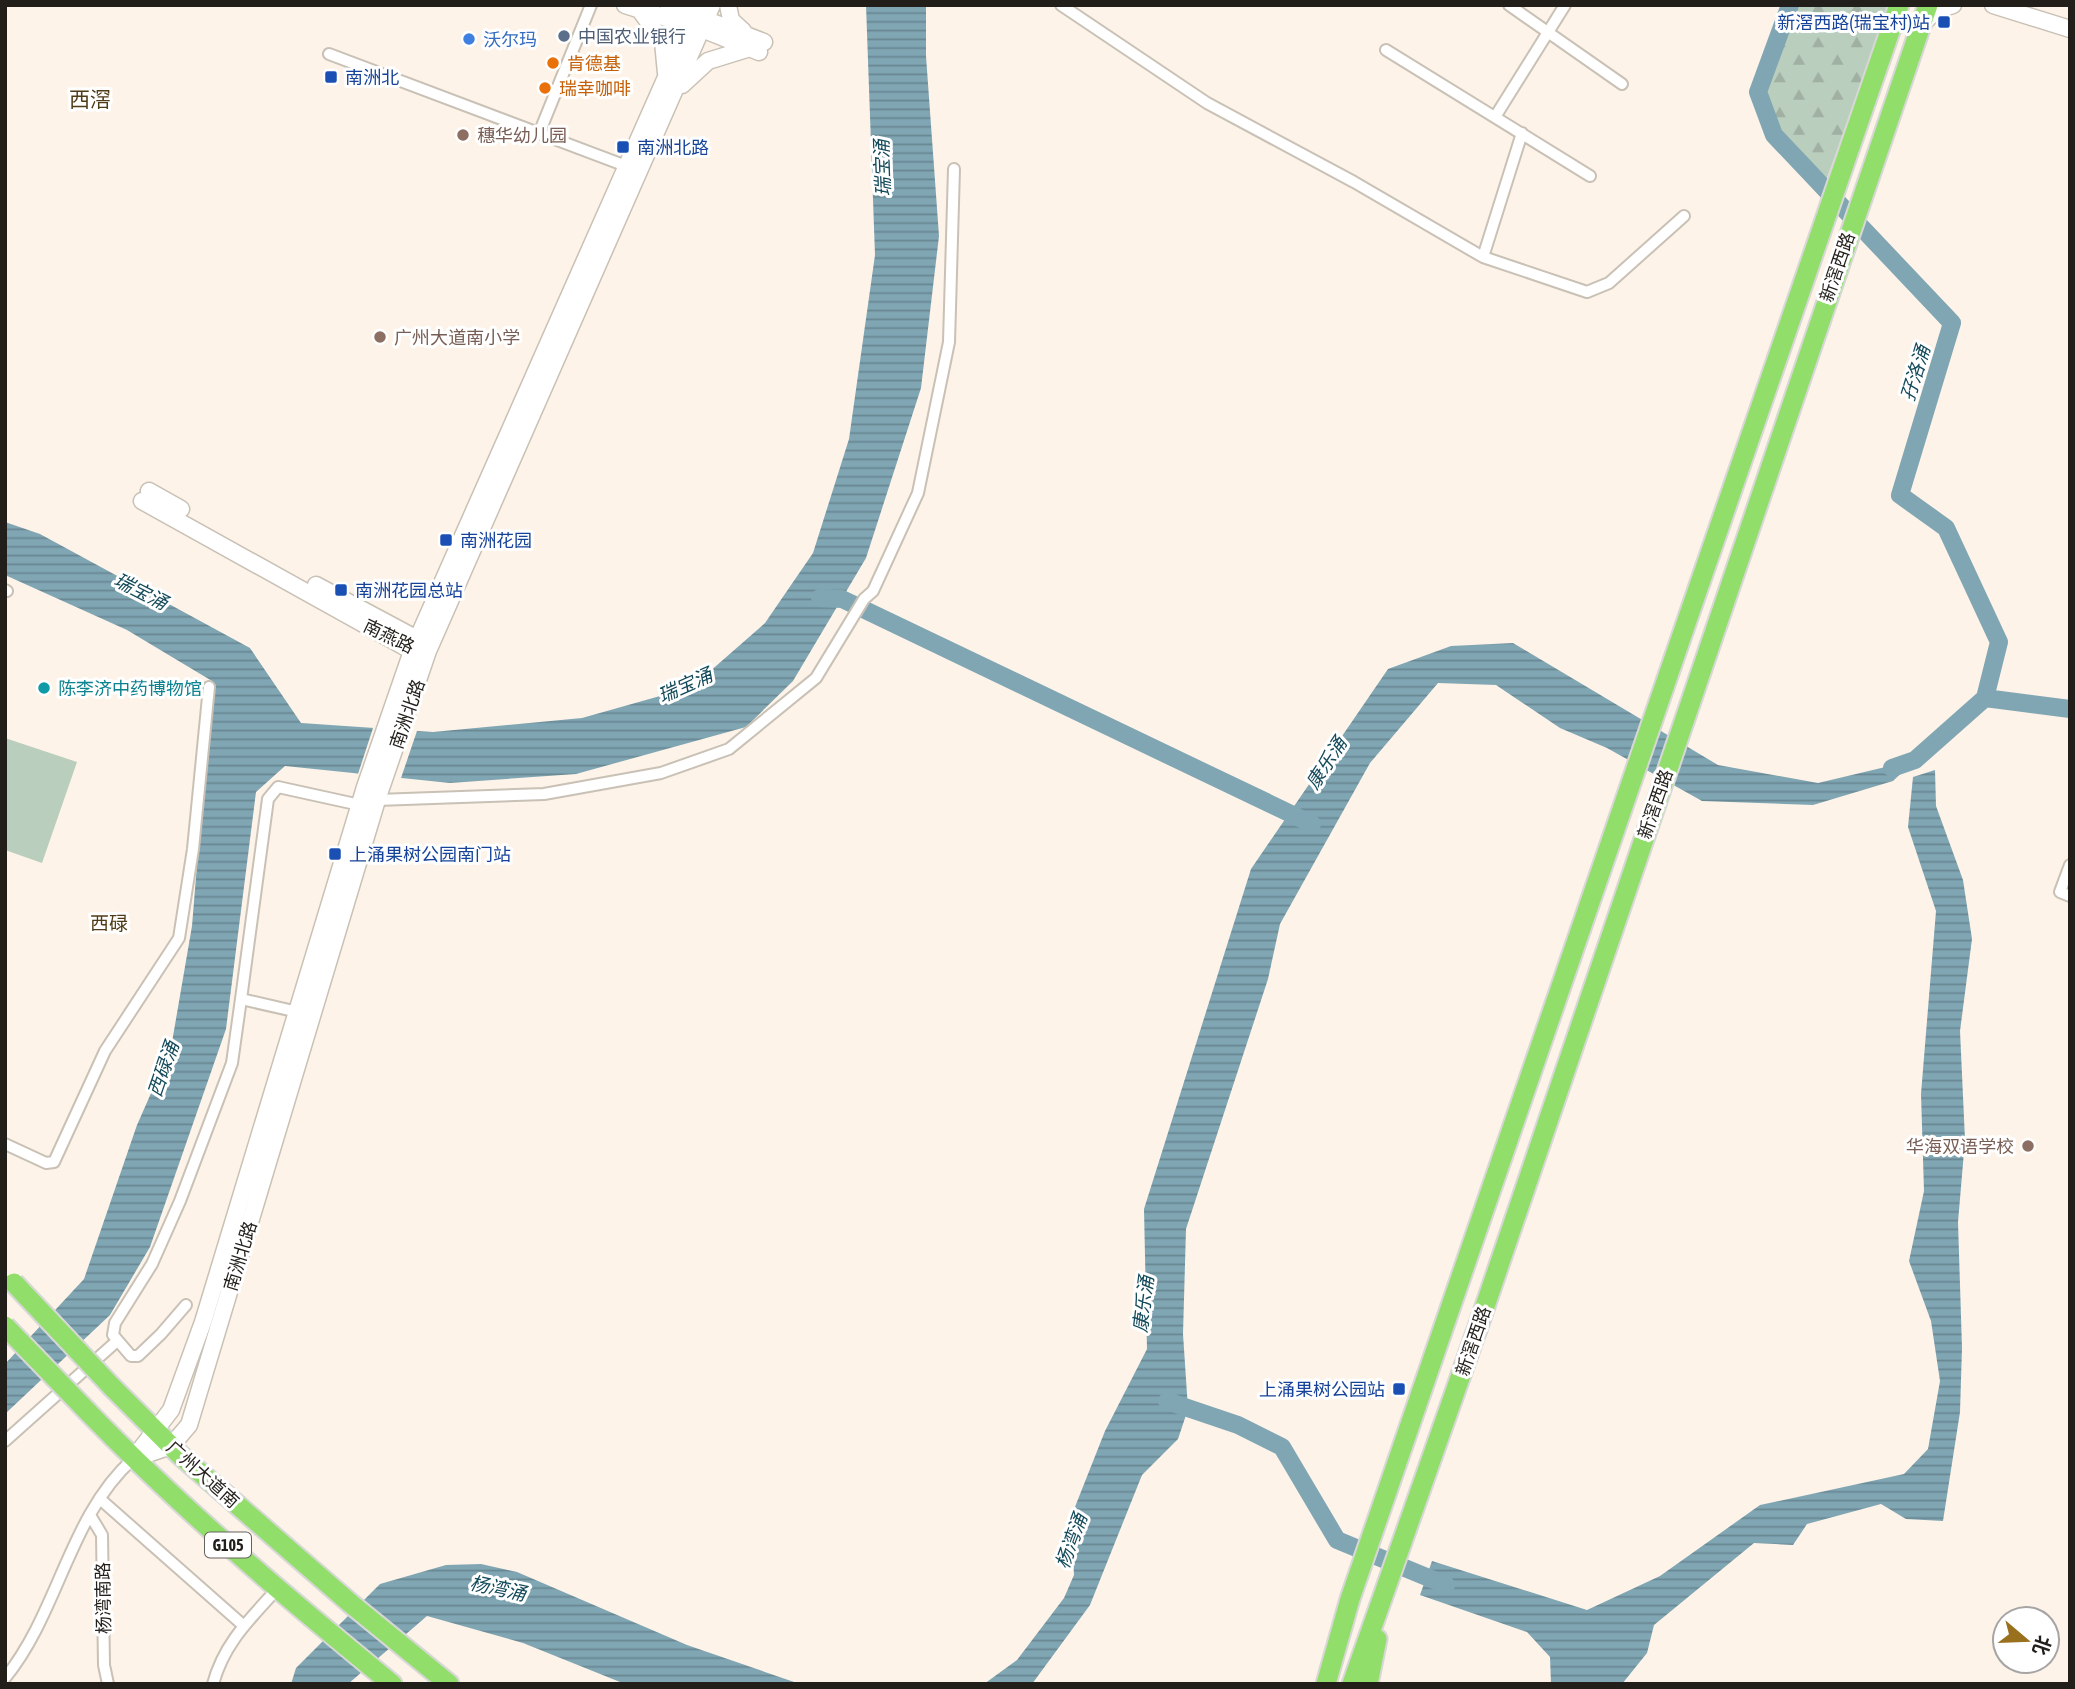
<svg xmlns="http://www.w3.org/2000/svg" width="2075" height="1689" viewBox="0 0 2075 1689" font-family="'Asap Condensed','Noto Sans SC',sans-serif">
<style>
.green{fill:#bacebd}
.forest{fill:url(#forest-firs)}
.water{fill:url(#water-rules)}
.pier{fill:#fdf3e8}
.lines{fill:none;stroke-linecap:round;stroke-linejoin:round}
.river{stroke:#80a6b4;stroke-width:18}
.street-casing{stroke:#c9c1b5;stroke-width:14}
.secondary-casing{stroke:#c9c1b5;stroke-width:19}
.highway-casing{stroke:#d7d7d6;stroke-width:23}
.street{stroke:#fff;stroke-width:10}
.secondary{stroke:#fff;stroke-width:16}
.highway{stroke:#92de6b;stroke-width:19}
.highway-bridge-casing{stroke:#d7d7d6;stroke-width:23;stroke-linecap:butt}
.highway-bridge{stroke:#92de6b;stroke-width:19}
.transit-dot{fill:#1a4fb4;stroke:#fff;stroke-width:2.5}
.service-dot{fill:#5c6f8a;stroke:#fff;stroke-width:2.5}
.shop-dot{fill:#3f7fe0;stroke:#fff;stroke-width:2.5}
.food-dot{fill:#e8710a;stroke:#fff;stroke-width:2.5}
.education-dot{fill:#8d6e63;stroke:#fff;stroke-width:2.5}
.culture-dot{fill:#0f9aa8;stroke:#fff;stroke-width:2.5}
.labels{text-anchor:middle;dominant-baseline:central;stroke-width:6;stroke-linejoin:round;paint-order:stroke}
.shield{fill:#fff;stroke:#64625f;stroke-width:2}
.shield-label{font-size:16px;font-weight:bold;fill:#221f1b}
.transit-label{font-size:18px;fill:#164399;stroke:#fff;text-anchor:start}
.service-label{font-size:18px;fill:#4e5e75;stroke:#fff;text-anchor:start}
.shop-label{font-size:18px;fill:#366cbe;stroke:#fff;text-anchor:start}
.food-label{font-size:18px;fill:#c56008;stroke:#fff;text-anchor:start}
.education-label{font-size:18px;fill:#785e54;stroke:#fff;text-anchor:start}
.street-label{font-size:18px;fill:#221f1b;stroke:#fff}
.culture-label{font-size:18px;fill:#0d838f;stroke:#fff;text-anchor:start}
.water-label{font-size:19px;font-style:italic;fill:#144a5a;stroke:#fff}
.neighbourhood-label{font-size:19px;fill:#4f3b15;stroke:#fff}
.quarter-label{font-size:21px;fill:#4f3b15;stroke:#fff}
</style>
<defs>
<pattern id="forest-firs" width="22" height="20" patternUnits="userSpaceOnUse" patternTransform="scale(1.75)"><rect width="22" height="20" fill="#bacebd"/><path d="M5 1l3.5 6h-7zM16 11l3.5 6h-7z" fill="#a0b0a2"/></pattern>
<pattern id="water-rules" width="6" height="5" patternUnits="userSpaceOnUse" patternTransform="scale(1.75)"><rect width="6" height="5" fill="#80a6b4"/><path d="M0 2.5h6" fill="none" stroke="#688792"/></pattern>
</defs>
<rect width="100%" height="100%" fill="#fdf3e8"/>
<path class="green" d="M5 738 77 762 42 863 5 850Z"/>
<path class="forest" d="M1796 5H1890L1827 178 1778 131 1766 89Z"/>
<path class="water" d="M866 5H926V56L939 236 921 388 866 558 793 681 746 727 576 774 450 783 285 766 256 792 226 1029 150 1247 110 1315 5 1414V1364L84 1279 137 1125 171 1048 192 926 212 681 127 630 5 575V522L40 534 250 648 301 723 433 732 582 718 692 687 765 623 813 553 849 439 875 255Z
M1513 643 1718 765 1818 783 1915 760 1893 781 1813 805 1702 801 1607 748 1560 728 1496 685 1438 683 1370 763 1280 924 1268 979 1186 1229 1183 1334 1188 1409 1178 1439 1142 1475 1090 1605 1032 1684H984L1017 1660 1064 1598 1074 1575 1071 1517 1105 1431 1147 1349 1144 1209 1251 869 1388 669 1451 646Z
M1935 770 1936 806 1963 880 1972 939 1960 1031 1965 1140 1958 1222 1962 1348 1960 1412 1943 1521 1906 1519 1881 1504 1807 1524 1793 1545 1754 1543 1654 1625 1647 1653 1622 1684H1551L1550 1657 1527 1632 1420 1595 1432 1561 1587 1610 1660 1576 1760 1505 1904 1474 1928 1449 1940 1381 1931 1321 1909 1261 1924 1191 1921 1094 1936 911 1908 827 1913 777Z
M481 1564 517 1572 687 1645 800 1684H625L523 1643 427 1616 348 1684H291L296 1668 380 1584 446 1565Z"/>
<path class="pier" d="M374 725 418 728 400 781 357 777Z"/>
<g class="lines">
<path class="river" d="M1790 5 1758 92 1774 135 1952 323 1900 495 1946 528 1999 642 1985 698 1915 760 1892 768
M820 598 842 599 1312 824
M1985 698 2070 709
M1167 1401 1238 1425 1282 1447 1337 1540 1446 1585"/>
<defs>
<path id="street" d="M1061 5 1207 103 1354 182 1483 257 1587 292 1609 283 1684 216
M1509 5 1622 84
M1386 50 1590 176
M329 54 626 166
M1495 117 1565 5
M540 131 591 5
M1483 257 1522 133
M5 590 7 591
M2070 865 2060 892 2070 896
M298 1012 241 999 268 799 278 787 360 805 377 800 544 794 661 773 729 749 816 678 864 599 873 591 918 493 949 342 954 169
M5 1144 46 1163 54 1162 105 1051 179 938 193 849 209 687
M186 1305 161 1334 138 1356H131L113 1335 115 1323 152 1264 180 1201 232 1063 241 999
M5 1441 117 1341
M100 1499 244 1626
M90 1515 102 1535 104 1665 108 1684
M5 1678C59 1612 69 1516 133 1459
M213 1684C224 1643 250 1619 278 1588"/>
<path id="secondary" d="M625 5 702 29 759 52
M668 5 764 42
M728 5 731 20 743 31
M1993 5 2070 29
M639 9 663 42 666 73
M1923 23 1937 10 1953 5
M682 85 708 61 750 48
M149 491 181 509
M142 501 412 651H422
M316 585 417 639 424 647
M133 1459 171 1446 189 1425 377 800 428 651 712 5
M133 1459 171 1410 203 1322 365 787 412 651 698 5"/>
<path id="highway" d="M112 1387 180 1455 350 1603 449 1684
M88 1412C183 1510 287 1598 392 1684
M1326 1684 1350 1599 1899 5
M1352 1684 1480 1321 1928 5
M1368 1684 1377 1639"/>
</defs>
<use href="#street" class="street-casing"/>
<use href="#secondary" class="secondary-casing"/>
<use href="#highway" class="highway-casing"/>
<use href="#street" class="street"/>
<use href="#secondary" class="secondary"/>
<use href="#highway" class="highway"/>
<defs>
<path id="highway-bridge" d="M14 1283 112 1387
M5 1326 88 1412"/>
</defs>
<use href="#highway-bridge" class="highway-bridge-casing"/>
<use href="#highway-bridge" class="highway-bridge"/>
</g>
<g class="transit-dot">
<rect x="1937" y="15" width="14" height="14" rx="3.5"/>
<rect x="324" y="70" width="14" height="14" rx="3.5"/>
<rect x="616" y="140" width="14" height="14" rx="3.5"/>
<rect x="439" y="533" width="14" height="14" rx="3.5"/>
<rect x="334" y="583" width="14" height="14" rx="3.5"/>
<rect x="328" y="847" width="14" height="14" rx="3.5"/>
<rect x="1392" y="1382" width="14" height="14" rx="3.5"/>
</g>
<circle class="service-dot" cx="564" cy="36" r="7"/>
<circle class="shop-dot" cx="469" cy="39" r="7"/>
<g class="food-dot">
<circle cx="553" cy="63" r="7"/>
<circle cx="545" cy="88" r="7"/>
</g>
<g class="education-dot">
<circle cx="463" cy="135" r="7"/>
<circle cx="380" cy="337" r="7"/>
<circle cx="2028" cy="1146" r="7"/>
</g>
<circle class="culture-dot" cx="44" cy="688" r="7"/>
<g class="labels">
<rect class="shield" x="205" y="1532.5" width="46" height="25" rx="5"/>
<g class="shield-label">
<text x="228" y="1545">G105</text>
</g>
<g class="transit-label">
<text x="1930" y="22" text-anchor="end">新滘西路(瑞宝村)站</text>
<text x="345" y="77">南洲北</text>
<text x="637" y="147">南洲北路</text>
<text x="460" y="540">南洲花园</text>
<text x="355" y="590">南洲花园总站</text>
<text x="349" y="854">上涌果树公园南门站</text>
<text x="1385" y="1389" text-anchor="end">上涌果树公园站</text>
</g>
<g class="service-label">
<text x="578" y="36">中国农业银行</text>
</g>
<g class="shop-label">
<text x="483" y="39">沃尔玛</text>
</g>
<g class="food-label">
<text x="567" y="63">肯德基</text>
<text x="559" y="88">瑞幸咖啡</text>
</g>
<g class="education-label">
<text x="477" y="135">穗华幼儿园</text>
<text x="394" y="337">广州大道南小学</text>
<text x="2014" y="1146" text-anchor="end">华海双语学校</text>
</g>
<g class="street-label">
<text transform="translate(1837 267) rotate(-71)">新滘西路</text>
<text transform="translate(389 636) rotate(26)">南燕路</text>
<text transform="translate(407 714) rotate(-71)">南洲北路</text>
<text transform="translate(1655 804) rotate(-71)">新滘西路</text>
<text transform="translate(240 1256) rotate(-73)">南洲北路</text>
<text transform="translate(1473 1341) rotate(-71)">新滘西路</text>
<text transform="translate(203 1474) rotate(42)">广州大道南</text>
<text transform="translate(103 1598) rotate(-91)">杨湾南路</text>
</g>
<g class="culture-label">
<text x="58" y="688">陈李济中药博物馆</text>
</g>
<g class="water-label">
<text transform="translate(882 168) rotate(-92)">瑞宝涌</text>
<text transform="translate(1915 373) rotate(-73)">孖洛涌</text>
<text transform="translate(141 591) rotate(27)">瑞宝涌</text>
<text transform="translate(685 685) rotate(-24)">瑞宝涌</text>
<text transform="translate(1326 763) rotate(-57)">康乐涌</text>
<text transform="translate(163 1069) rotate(-71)">西碌涌</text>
<text transform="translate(1143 1304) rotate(-83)">康乐涌</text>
<text transform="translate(1071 1541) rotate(-70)">杨湾涌</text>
<text transform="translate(498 1588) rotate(12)">杨湾涌</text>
</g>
<g class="neighbourhood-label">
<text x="109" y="923">西碌</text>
</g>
<g class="quarter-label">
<text x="90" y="99">西滘</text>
</g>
</g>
<rect width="2075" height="1689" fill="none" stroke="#221f1b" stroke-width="14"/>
<g transform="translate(2026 1640) rotate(109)"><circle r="33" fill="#ffffff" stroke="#a7a5a4" stroke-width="2"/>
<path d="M0-5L12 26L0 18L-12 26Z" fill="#99701d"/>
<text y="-10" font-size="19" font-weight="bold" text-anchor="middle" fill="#221f1b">北</text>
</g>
</svg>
